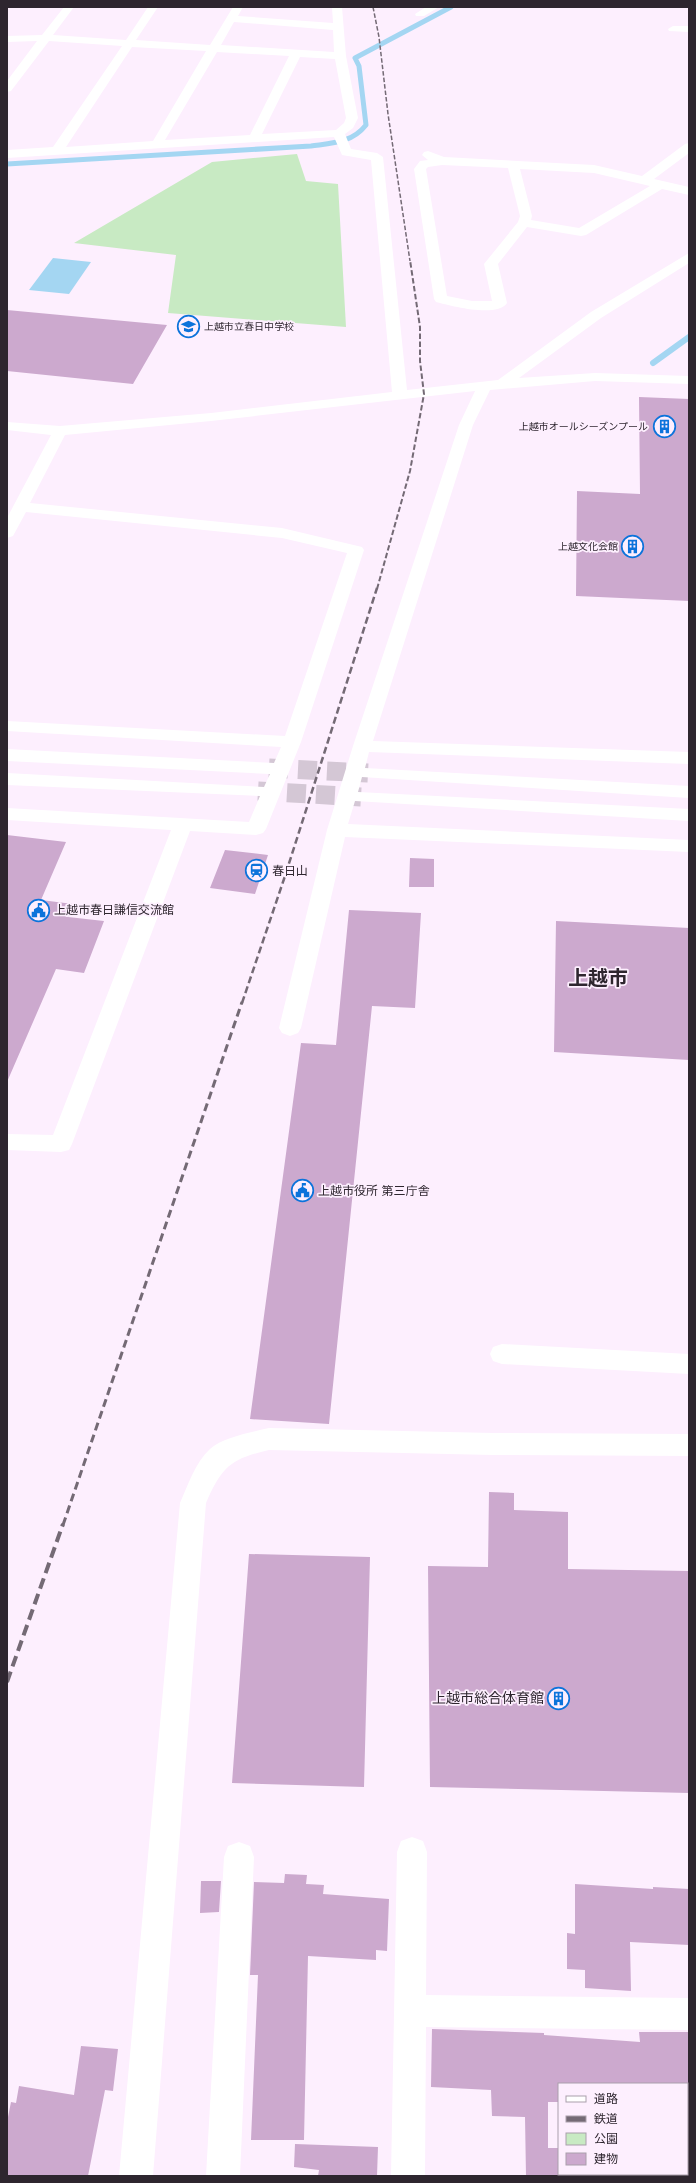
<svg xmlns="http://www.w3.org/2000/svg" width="696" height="2183" viewBox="0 0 696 2183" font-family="Jost,'Noto Sans JP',sans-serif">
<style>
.green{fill:#c8eac3}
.water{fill:#a4d6f2}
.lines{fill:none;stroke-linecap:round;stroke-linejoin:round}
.stream-far1{stroke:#a4d6f2;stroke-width:5}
.stream{stroke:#a4d6f2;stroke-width:6}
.building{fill:#cca9ce}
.minor-tunnel{stroke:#d4c7d5;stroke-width:19;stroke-dasharray:19 10;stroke-linecap:butt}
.minor{fill:#fff;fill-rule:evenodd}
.rail-far4{stroke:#746a75;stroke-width:1.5;stroke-dasharray:4.5 2;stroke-linecap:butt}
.rail-far3{stroke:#746a75;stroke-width:2;stroke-dasharray:5.5 2.5;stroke-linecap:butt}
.rail-far2{stroke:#746a75;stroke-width:2.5;stroke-dasharray:7 3.5;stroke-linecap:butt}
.rail-far1{stroke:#746a75;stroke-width:3;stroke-dasharray:8 4.5;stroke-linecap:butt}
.rail{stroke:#746a75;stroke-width:4;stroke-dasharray:11 5.5;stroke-linecap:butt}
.labels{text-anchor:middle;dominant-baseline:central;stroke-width:3.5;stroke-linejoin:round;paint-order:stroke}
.far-poi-label{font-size:10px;fill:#2e262f;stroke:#fdeffe;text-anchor:end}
.poi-label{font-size:12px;fill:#2e262f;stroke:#fdeffe;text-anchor:start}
.near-poi-label{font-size:14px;fill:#2e262f;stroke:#fdeffe;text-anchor:end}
.town-label{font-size:20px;font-weight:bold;fill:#2e262f;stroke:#fdeffe}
</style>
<rect width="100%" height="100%" fill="#fdeffe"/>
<path class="green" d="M297 154 306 181 338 184 346 327 168 313 176 255 74 243 212 162Z"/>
<path class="water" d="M53 258 91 262 69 294 29 290Z"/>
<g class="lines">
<path class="stream-far1" d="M7 164 311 146C332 143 352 143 366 125L359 66 355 58 451 7"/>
<path class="stream" d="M653 363 689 337"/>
</g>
<path class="building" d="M7 310 167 325 133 384 7 371Z
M639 397 689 399V601L576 596 577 491 640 494Z
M7 835 66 842 41 900 73 904 68 917 104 921 84 973 56 969 7 1082Z
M225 850 268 855 255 894 210 888Z
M410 858 434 859V887H409Z
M349 910 421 913 415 1008 372 1006 329 1424 250 1419 301 1043 336 1045Z
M556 921 689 928V1060L554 1052Z
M489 1492 514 1493V1510L568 1512V1569L689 1571V1793L430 1787 428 1566 488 1567Z
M249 1554 370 1557 364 1787 232 1783Z
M285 1874 307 1875 306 1884 324 1885 323 1894 389 1899 387 1951 376 1950V1960L308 1956 304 2140H251L258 1975H250L254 1882 284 1883Z
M201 1881H221L219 1912 200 1913Z
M575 1884 653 1889V1887L689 1889V1945L630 1942 631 1991 585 1988V1970L567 1969V1933L575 1934Z
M432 2029 544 2033V2035L640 2042 639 2032H689V2084H559V2102H548V2148H559V2176H526L525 2117 492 2116 491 2090 431 2087Z
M81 2046 118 2049 113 2091 105 2090 88 2176H7V2122L11 2102 16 2103 19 2086 74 2095Z
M295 2144 378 2147 377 2176H318L319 2170 294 2167Z"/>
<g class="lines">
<path class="minor-tunnel" d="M269 768 368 773
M258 791 361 797"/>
<path class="minor" d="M64 7H74L53 35 126 40 148 7H158L136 40 210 45 233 7H243L238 16 333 23 332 7H342L346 56 358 118 353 128 345 134 351 149 377 153 383 157 407 390 498 380 591 312 689 253V263L601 318 519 378 595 373 689 376V384L595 381 490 390 473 425 373 741 689 752V764L369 752 365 768 689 786V798L362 777 358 792 689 809V821L355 801 348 824 689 840V852L345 837 301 1028 298 1033 290 1036 282 1033 279 1028 327 830 353 746 459 425 475 391 211 421 65 435 30 503 282 528 362 547 364 550 301 742 266 829 263 833 256 835 190 831 72 1144 69 1150 61 1152 7 1150V1134L53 1135 171 830 7 820V808L249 822 260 796 7 785V773L264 787 270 774 7 761V749L274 763 281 747 7 731V721L285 736 347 553 282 538 26 512 13 536 7 538V518L51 435 7 430V422L60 426 211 413 392 392 371 160 342 155 334 137 7 158V150L53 147 122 46 49 41 11 91 7 92V81L37 41 7 42V36L42 35ZM234 22 333 30 334 52 221 45ZM132 47 206 51 153 141 66 147ZM217 52 289 56 250 135 165 140ZM300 57 335 59 346 118 344 123 336 130 262 134Z
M426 7H439L424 16H416L415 14Z
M673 26H689V32L669 31 668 29Z
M689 143V153L654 179 689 187V195L662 189 586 235 581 236 527 227 498 264 507 303C497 318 451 306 436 302L434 299 414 169 420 161 428 160 422 155 424 152 428 151 444 157 594 165 642 176 685 144ZM442 165 508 168 520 216 518 222 484 264 492 301H472L447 296 426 169 428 167ZM520 169 594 173 650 186 579 228 531 220 532 216Z
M502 1344 689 1354V1374L502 1364 493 1361 490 1354 493 1347Z
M269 1428 493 1433 689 1434V1456L493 1455 269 1450C230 1459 222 1467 206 1503L153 2176H119L180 1503C188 1485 195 1463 210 1449 223 1437 252 1432 269 1428Z
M412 1837 423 1841 427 1852 426 1995 689 1998V2030L426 2027 425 2176H391L397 1852 401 1841Z
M239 1842 250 1846 254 1857 240 2176H206L224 1857 228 1846Z"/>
<path class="rail-far4" d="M373 7 379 37 388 114 410 261"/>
<path class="rail-far3" d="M377 589 410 471 424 394 420 361V327L410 260"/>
<path class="rail-far2" d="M242 1003 284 879 377 588"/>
<path class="rail-far1" d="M63 1525 242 1002"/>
<path class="rail" d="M7 1682 63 1524"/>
</g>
<defs>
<symbol id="school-ring" viewBox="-11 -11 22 22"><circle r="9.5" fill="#fdeffe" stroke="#0c73db" stroke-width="1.5"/><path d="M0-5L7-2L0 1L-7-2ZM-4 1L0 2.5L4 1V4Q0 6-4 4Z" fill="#0c73db"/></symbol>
<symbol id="building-ring" viewBox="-11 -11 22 22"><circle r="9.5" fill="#fdeffe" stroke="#0c73db" stroke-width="1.5"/><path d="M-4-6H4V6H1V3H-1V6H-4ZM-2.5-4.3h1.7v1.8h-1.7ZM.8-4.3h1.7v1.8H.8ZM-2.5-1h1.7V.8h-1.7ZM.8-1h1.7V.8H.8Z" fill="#0c73db"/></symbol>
<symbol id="station-ring" viewBox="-11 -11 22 22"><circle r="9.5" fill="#fdeffe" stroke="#0c73db" stroke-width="1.5"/><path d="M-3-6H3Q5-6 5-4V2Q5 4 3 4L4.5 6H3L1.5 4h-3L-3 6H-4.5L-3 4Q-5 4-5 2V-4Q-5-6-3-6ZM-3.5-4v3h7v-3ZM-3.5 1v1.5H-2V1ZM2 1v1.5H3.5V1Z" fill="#0c73db"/></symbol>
<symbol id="civic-ring" viewBox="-11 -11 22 22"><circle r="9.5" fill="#fdeffe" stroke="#0c73db" stroke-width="1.5"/><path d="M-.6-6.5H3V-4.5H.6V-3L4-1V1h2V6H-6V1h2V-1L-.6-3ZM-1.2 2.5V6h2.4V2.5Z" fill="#0c73db"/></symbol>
</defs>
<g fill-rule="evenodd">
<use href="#school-ring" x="176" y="314" width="25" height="25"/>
<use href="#building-ring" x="652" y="414" width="25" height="25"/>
<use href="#building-ring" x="620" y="534" width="25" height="25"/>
<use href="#station-ring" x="244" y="858" width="25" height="25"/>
<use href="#civic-ring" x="26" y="898" width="25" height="25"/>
<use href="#civic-ring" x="290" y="1178" width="25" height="25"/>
<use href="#building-ring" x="546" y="1686" width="25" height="25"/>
</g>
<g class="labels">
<g class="far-poi-label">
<text x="204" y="326" text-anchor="start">上越市立春日中学校</text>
<text x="648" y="426">上越市オールシーズンプール</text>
<text x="618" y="546">上越文化会館</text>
</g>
<g class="poi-label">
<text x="272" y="871">春日山</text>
<text x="54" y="910">上越市春日謙信交流館</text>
<text x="318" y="1191">上越市役所 第三庁舎</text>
</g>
<g class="near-poi-label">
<text x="544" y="1698">上越市総合体育館</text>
</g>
<g class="town-label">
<text x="598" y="978">上越市</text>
</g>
</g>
<rect width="696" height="2183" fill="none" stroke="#2e262f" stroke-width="16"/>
<rect x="558" y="2083" width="130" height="92" fill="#fdeffe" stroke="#aa9fab"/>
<rect x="566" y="2096" width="20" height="6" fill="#ffffff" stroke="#aa9fab"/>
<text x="594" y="2103" font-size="12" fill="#2e262f">道路</text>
<rect x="566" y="2116" width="20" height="6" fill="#746a75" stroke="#aa9fab"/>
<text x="594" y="2123" font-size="12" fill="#2e262f">鉄道</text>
<rect x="566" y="2133" width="20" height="12" fill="#c8eac3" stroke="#aa9fab"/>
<text x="594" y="2143" font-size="12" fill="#2e262f">公園</text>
<rect x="566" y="2153" width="20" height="12" fill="#cca9ce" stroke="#aa9fab"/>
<text x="594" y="2163" font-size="12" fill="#2e262f">建物</text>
</svg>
